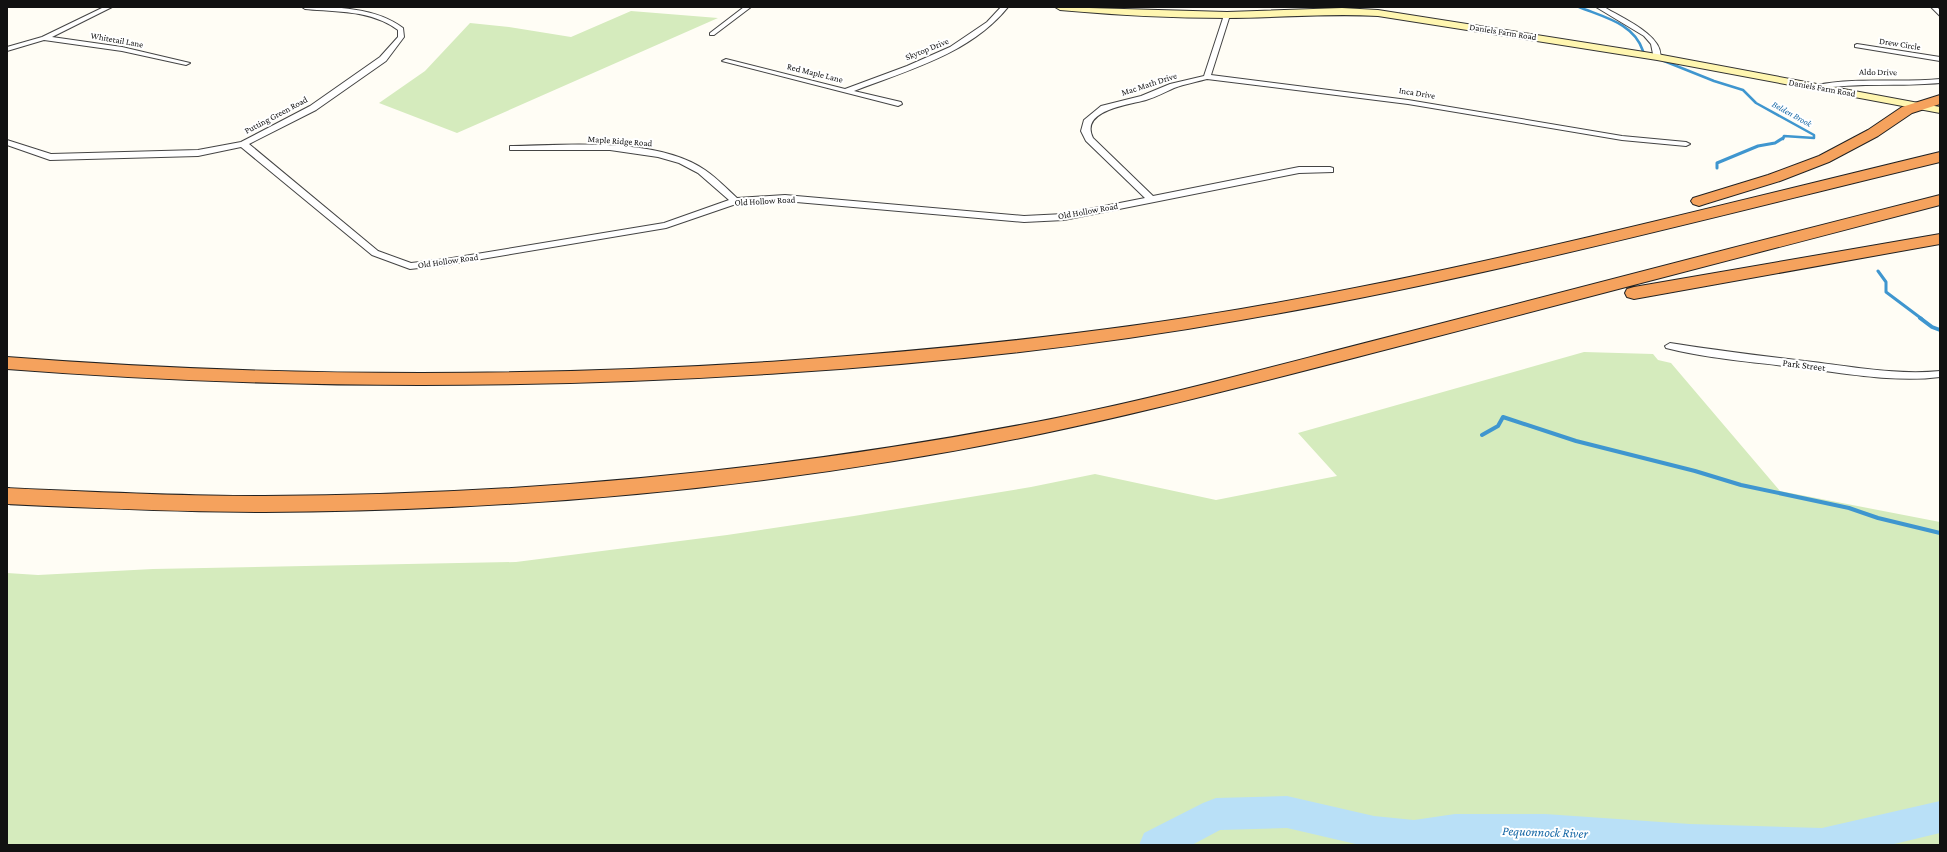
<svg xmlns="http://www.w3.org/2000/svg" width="1947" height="852" viewBox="0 0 1947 852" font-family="'Crimson Pro',serif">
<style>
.green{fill:#d5ebbd}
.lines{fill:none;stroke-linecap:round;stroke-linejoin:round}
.stream-far2{stroke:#3f96cf;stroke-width:2.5}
.stream-far1{stroke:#3f96cf;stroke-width:3}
.stream{stroke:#3f96cf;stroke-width:4}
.river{fill:#b9e0f7;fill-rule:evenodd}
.street-casing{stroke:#444;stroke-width:2}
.secondary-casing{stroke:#333;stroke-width:2}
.highway-casing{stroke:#222;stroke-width:2}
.street{fill:#fff;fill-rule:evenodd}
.secondary{fill:#fff6b0;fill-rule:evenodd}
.highway{fill:#f5a25d;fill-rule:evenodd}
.labels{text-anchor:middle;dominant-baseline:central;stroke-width:4;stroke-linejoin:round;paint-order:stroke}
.far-street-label{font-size:9px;fill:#111;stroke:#fff}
.far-water-label{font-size:9px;font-style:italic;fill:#1768a6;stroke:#fff}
.street-label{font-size:10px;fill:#111;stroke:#fff}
.near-water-label{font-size:13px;font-style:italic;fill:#1768a6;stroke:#fff}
</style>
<rect width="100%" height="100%" fill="#fffdf5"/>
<path class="green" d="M631 11 718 18 457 133 379 103 425 71 470 23 509 27 571 37Z
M1584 352 1653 354 1658 360 1671 363 1780 491 1940 522V845H7V573L38 575 153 569 516 562 727 535 854 516 1031 487 1095 474 1216 500 1337 476 1298 433Z"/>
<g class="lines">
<path class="stream-far2" d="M1579 7C1603 17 1634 23 1643 51
M1664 61 1714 81 1743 90 1756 103 1814 135V138L1784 136 1783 139"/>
<path class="stream-far1" d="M1717 168V163L1758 146 1775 143 1783 138
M1878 271 1886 282V292L1922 319"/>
<path class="stream" d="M1920 318 1932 327 1940 330
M1482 435 1498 426 1503 417 1576 441 1695 471 1741 485 1849 508 1878 518 1940 533"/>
<path class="river" d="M1287 796 1374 816 1414 820 1455 814H1545L1690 824 1822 828 1940 801V833L1890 845H1360L1287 828 1220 830 1192 845H1139L1144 833 1203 803 1216 798Z"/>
<defs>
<path id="street" d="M104 7H112L52 37 122 47 190 63 186 65 122 51 44 40 7 51V47L42 37Z
M302 7C336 7 375 7 403 28L404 37 386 61 316 110 249 144 378 251 411 263 446 259 664 223 729 200 698 173 679 163 658 157 610 150H510V146H513C569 145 657 137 705 170 717 178 727 189 737 198L785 195 1024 216 1064 214 1145 198 1086 141 1081 131 1084 120 1101 106 1141 96 1170 84 1204 76 1224 15 1227 13 1230 15 1211 75 1408 100 1622 136 1686 142 1690 144 1686 146 1622 140 1408 104 1207 79C1196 82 1185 84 1174 88 1165 92 1156 97 1146 100 1129 105 1079 110 1093 138L1153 196 1299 167H1330L1333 168V172L1299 173 1064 220 1024 222 785 201 736 204 666 228 446 265 410 269 372 255 241 147 198 156 50 160 7 145V140L51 154 198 150 241 142 310 106 380 57 398 37V30C372 10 336 12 305 9Z
M744 7H751L714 35H710V33Z
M1001 7H1008C970 54 908 70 854 91L901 102 902 104 898 106 722 61 726 59 845 89 907 66 950 47 987 22Z
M1596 7H1604C1620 17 1666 36 1660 59H1654L1651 44 1644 36Z
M1931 7H1937L1940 10V16Z
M1857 44 1940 57V61L1855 47V45Z
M1940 79V83C1899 87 1858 82 1817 89L1813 87 1817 85C1858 77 1899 83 1940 79Z
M1670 343C1720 351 1771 357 1821 363 1860 368 1901 375 1940 371V377C1894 383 1846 373 1800 368 1756 362 1709 359 1666 348L1665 346Z"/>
<path id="secondary" d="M1055 7 1227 12 1342 8 1378 10 1657 54 1940 107V113L1657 60 1378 16C1327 13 1277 18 1227 18 1171 18 1115 15 1060 10Z"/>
<path id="highway" d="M1940 95V104L1912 113 1878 136 1829 162 1780 181 1705 204 1699 206 1693 204 1691 201 1693 198 1768 175 1819 156 1868 130 1902 107Z
M1940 152V162C1708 218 1476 280 1241 320 1089 347 936 363 782 373 524 390 265 389 7 369V357C265 377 524 378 782 361 935 350 1089 335 1241 309 1476 269 1708 208 1940 152Z
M1940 195V205C1768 250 1596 295 1423 340 1248 385 1073 433 894 461 686 495 475 511 264 512 178 512 93 508 7 504V488C93 492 178 496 264 496 517 495 771 472 1020 425 1150 401 1277 365 1404 333 1583 287 1761 240 1940 195Z
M1940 234V244L1634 299 1627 297 1625 293 1627 289 1634 287Z"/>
</defs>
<use href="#street" class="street-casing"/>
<use href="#secondary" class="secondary-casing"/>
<use href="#highway" class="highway-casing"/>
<use href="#street" class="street"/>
<use href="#secondary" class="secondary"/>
<use href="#highway" class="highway"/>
</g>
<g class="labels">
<g class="far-street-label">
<text transform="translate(1503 32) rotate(9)">Daniels Farm Road</text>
<text transform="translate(117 40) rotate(10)">Whitetail Lane</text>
<text transform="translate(1900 44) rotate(9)">Drew Circle</text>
<text transform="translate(927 49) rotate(-22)">Skytop Drive</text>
<text transform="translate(1878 72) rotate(1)">Aldo Drive</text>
<text transform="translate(815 73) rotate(14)">Red Maple Lane</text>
<text transform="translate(1149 84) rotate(-18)">Mac Math Drive</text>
<text transform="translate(1822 88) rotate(10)">Daniels Farm Road</text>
<text transform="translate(1417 93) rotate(9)">Inca Drive</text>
<text transform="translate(276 115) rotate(-28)">Putting Green Road</text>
<text transform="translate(620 141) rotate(4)">Maple Ridge Road</text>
<text transform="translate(765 201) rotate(-3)">Old Hollow Road</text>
<text transform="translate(1088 211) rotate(-10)">Old Hollow Road</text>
<text transform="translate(448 261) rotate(-8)">Old Hollow Road</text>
</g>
<g class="far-water-label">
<text transform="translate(1792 114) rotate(29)">Belden Brook</text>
</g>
<g class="street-label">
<text transform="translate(1804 365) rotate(7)">Park Street</text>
</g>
<g class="near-water-label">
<text transform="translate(1545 832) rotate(2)">Pequonnock River</text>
</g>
</g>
<rect width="1947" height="852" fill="none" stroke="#111111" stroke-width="16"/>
</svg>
